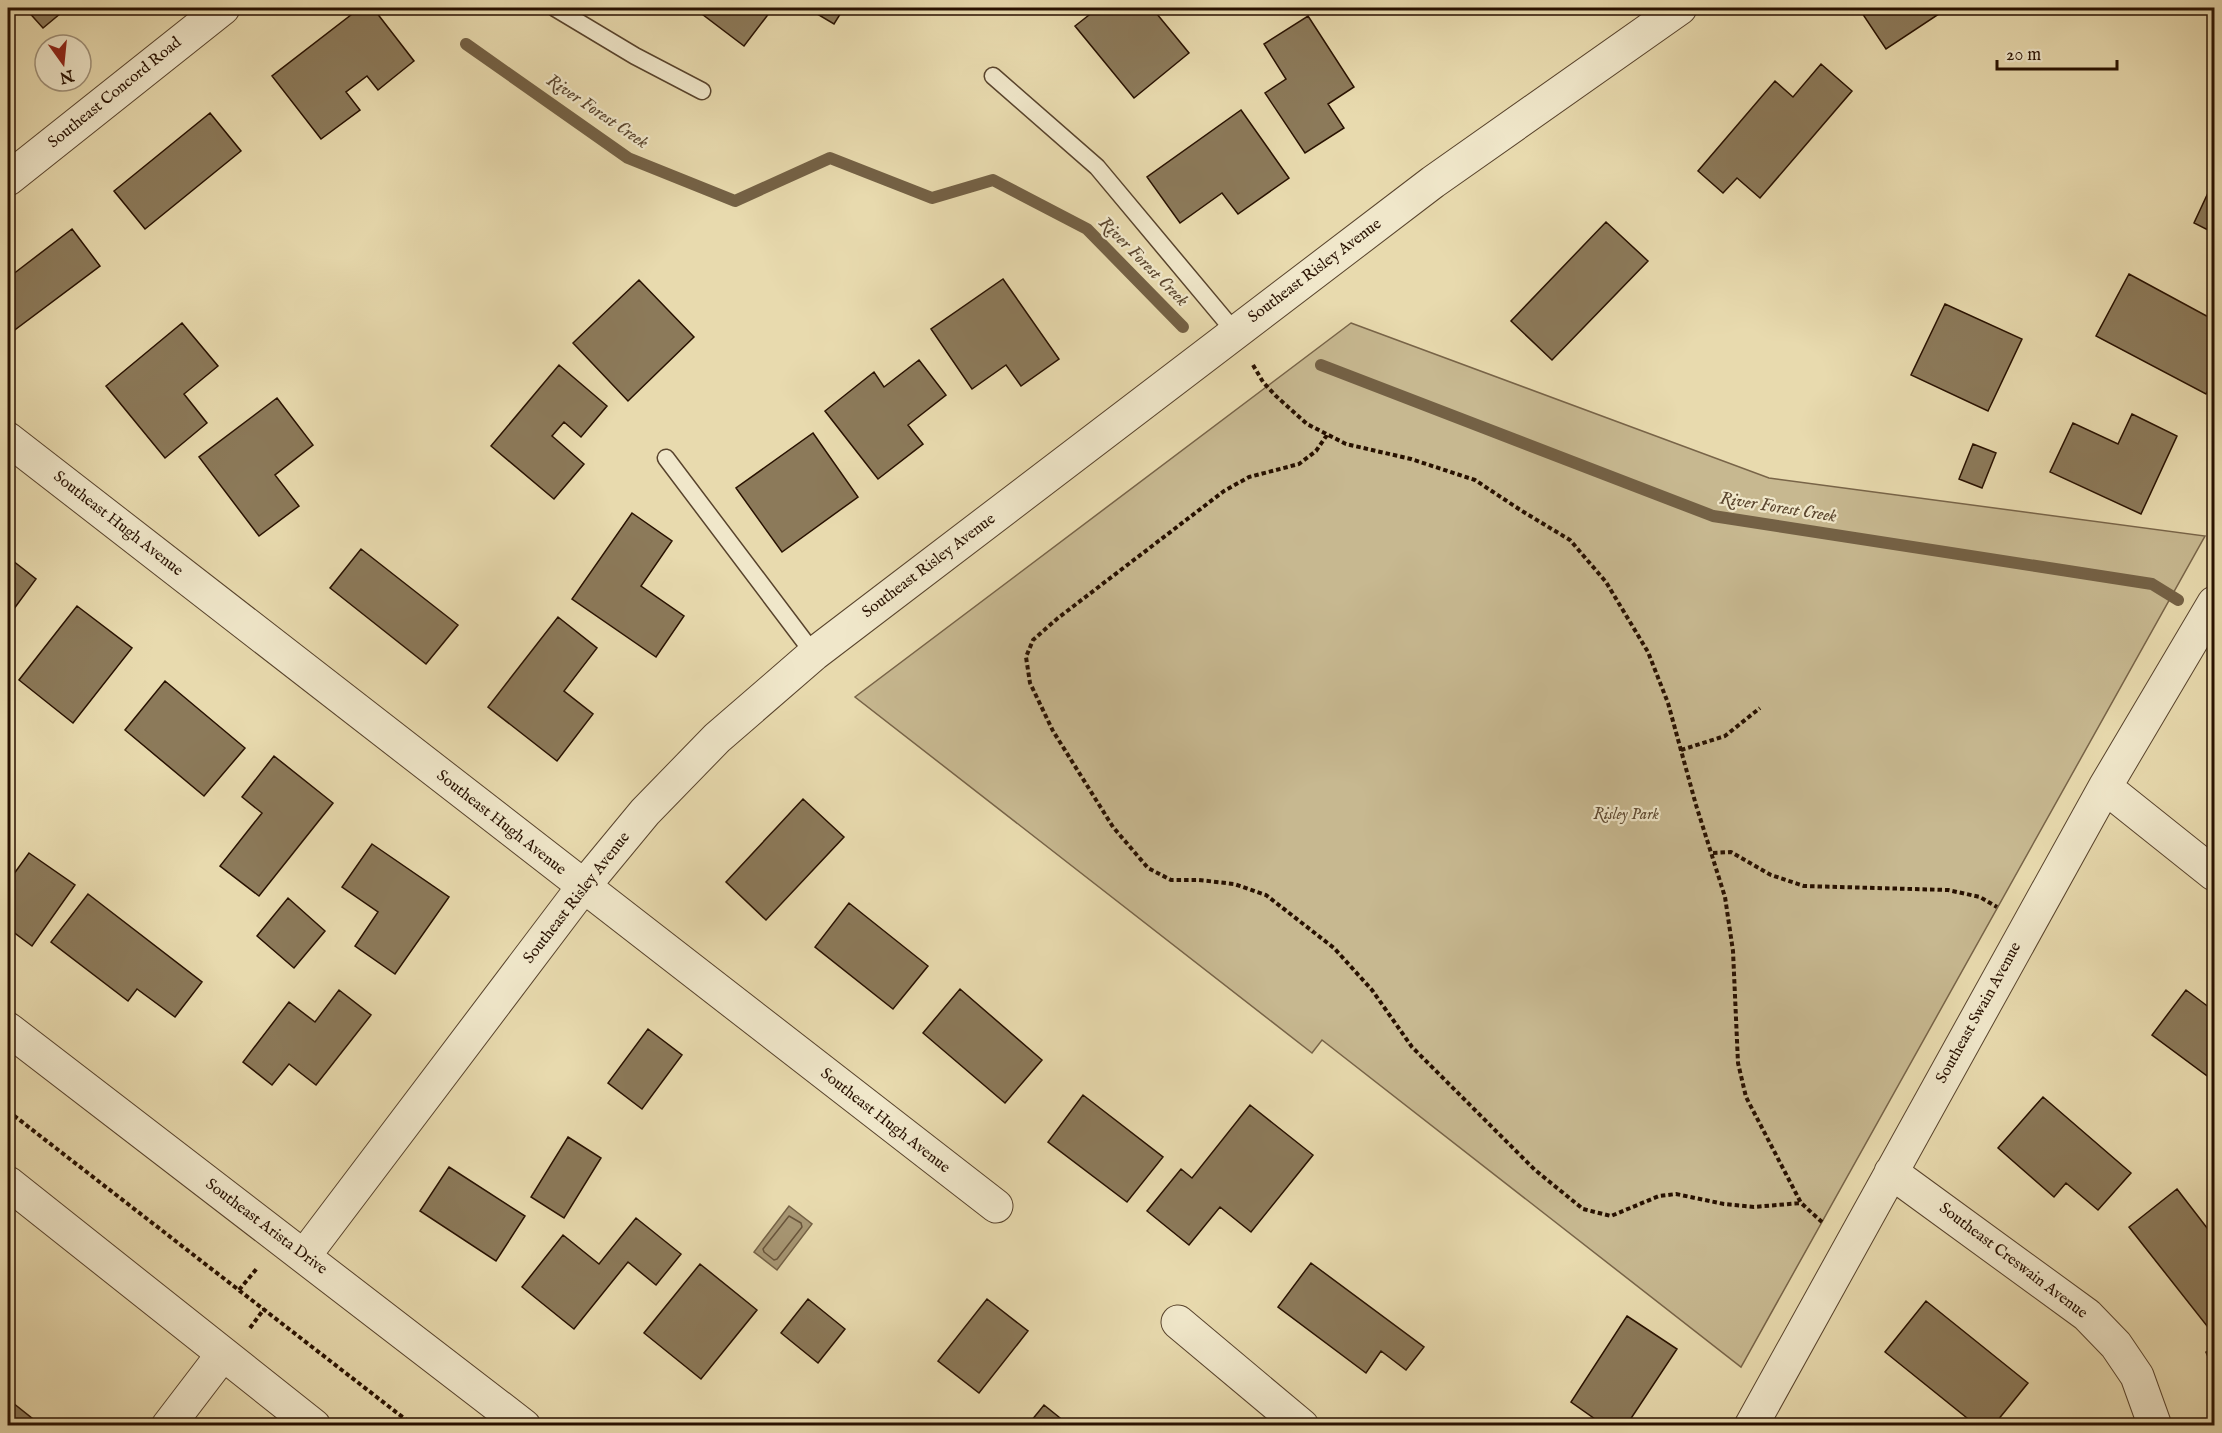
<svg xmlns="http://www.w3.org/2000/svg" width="2222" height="1433" viewBox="0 0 2222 1433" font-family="'IM FELL English',serif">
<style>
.green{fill:#c7b890;stroke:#786448;stroke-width:1.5}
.water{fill:#a79673;stroke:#746145;stroke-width:1.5}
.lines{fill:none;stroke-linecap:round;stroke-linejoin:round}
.shore{stroke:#68543a;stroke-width:1.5}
.stream{stroke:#746145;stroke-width:12}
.building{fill:#8c7a5a;stroke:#281100;stroke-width:1.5}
.service-casing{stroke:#58432c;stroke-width:19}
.minor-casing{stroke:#58432c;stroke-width:35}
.tertiary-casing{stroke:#58432c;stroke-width:35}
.path{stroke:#281100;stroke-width:4;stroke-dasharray:4.5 3;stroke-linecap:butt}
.service{stroke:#f0e7ca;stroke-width:16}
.minor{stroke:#f0e7ca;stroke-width:33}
.tertiary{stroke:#f0e7ca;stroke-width:33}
.labels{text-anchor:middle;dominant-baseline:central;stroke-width:4.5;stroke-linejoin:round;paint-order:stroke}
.street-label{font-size:16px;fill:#281100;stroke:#f0e7ca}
.park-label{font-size:16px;font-style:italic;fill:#604b32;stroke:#f0e7ca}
.water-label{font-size:18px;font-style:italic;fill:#5b462e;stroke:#f0e7ca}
</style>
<rect width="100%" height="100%" fill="#e8daae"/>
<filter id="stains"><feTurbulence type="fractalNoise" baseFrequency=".00333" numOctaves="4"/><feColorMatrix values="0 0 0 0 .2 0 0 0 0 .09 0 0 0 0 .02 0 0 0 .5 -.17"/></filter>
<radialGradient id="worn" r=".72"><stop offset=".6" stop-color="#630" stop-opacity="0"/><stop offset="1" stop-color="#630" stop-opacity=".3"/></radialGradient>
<path class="green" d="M1351 323 1769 478 2205 536 1741 1367 1322 1040 1312 1053 855 697Z"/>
<path class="water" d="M789 1206 812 1224 777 1270 754 1252Z"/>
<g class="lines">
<path class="shore" d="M789 1216 801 1223 802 1227 777 1259 774 1260 764 1252 763 1249Z"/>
<path class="stream" d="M466 44 628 158 735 201 830 158 932 198 993 180 1087 229 1183 327
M1321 365 1713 516 2152 584 2178 600"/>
</g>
<path class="building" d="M25 8H67L43 28Z
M360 8H373L414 61 378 90 367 76 346 92 360 110 321 139 272 76Z
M694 8H773L744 46Z
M807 8H844L834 24Z
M1098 8H1152L1189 53 1134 98 1075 26Z
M1870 8H1948L1886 49 1862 13Z
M1308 16 1354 87 1328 104 1344 128 1305 153 1265 93 1286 79 1264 44Z
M1821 64 1852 91 1760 198 1737 178 1723 193 1698 171 1775 81 1793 97Z
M1241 110 1289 178 1238 214 1222 193 1180 223 1147 177Z
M210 113 241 151 145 229 114 191Z
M2214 180V233L2194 223Z
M1606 222 1648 261 1552 360 1511 321Z
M72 229 100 266 8 335V278Z
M2129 274 2214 320V378L2206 394 2096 336Z
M1003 279 1059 359 1021 386 1006 365 972 389 931 329Z
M639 280 694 337 628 401 573 343Z
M1945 304 2022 339 1988 411 1911 375Z
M182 323 218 366 184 394 207 423 165 458 106 386Z
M919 360 946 395 908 425 923 444 878 479 825 411 874 372 884 387Z
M559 365 607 406 581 437 564 422 552 436 584 464 554 499 491 446Z
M277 398 313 445 275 475 299 506 259 536 199 457Z
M2132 414 2177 436 2141 514 2050 472 2073 423 2118 444Z
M813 433 858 497 782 552 736 488Z
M1973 444 1996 453 1982 488 1959 479Z
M632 513 672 541 641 586 684 616 656 657 572 599Z
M361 549 458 625 426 664 330 588Z
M8 557 36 579 8 617Z
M77 606 132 648 73 723 19 680Z
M558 617 597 648 564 691 593 714 557 761 488 707Z
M165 681 245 748 204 796 125 730Z
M274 756 333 803 259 896 220 866 262 813 242 797Z
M803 799 844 837 766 920 726 882Z
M372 844 449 897 395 974 355 946 378 912 342 887Z
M29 853 75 885 32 946 8 928V882Z
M88 894 202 982 175 1017 137 989 128 1001 51 942Z
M288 898 325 931 294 968 257 936Z
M849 903 928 966 893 1009 815 947Z
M960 989 1042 1060 1005 1103 923 1033Z
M339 990 371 1015 316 1085 289 1064 272 1085 243 1062 289 1002 315 1022Z
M2186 990 2214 1011V1081L2152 1035Z
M648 1029 682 1055 642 1109 608 1083Z
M1083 1095 1163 1157 1127 1202 1048 1142Z
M2043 1097 2131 1173 2098 1210 2066 1183 2054 1197 1998 1148Z
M1250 1105 1313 1155 1251 1232 1220 1207 1189 1245 1147 1211 1181 1169 1192 1178Z
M568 1137 601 1158 564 1218 531 1197Z
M449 1167 525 1216 496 1261 420 1211Z
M2177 1189 2214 1237V1320L2207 1326 2129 1227Z
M636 1218 681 1254 656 1285 628 1262 574 1329 522 1287 563 1235 599 1264Z
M1311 1263 1424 1347 1406 1370 1381 1351 1366 1373 1278 1307Z
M700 1264 757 1310 701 1379 644 1333Z
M808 1299 845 1329 818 1363 781 1333Z
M987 1299 1028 1331 979 1393 938 1361Z
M1926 1301 2028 1383 1993 1426H1977L1885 1352Z
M1627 1316 1677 1349 1626 1426H1605L1571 1402Z
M2214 1348V1371L2206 1352Z
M8 1399 33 1419 28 1426H8Z
M1044 1405 1070 1426H1027Z"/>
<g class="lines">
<defs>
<path id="service" d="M555 8 635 56 702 91
M993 76 1097 167 1235 332
M666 458 814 654"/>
<path id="minor" d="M8 439 996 1206
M2105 787 2214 874
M8 1029 524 1426
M1891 1172 2087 1315 2116 1345 2137 1376 2155 1426
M8 1183 314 1426
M304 1256 583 887 645 812 717 738 814 654 1433 182 1680 8
M1178 1322 1302 1426
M168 1426 223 1354
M1751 1426 2105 787 2214 603"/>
<path id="tertiary" d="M8 179 223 8"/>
</defs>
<use href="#service" class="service-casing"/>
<use href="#minor" class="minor-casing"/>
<use href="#tertiary" class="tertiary-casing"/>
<path class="path" d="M1253 365 1263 382 1276 396 1307 424 1346 444 1411 459 1475 480 1522 511 1570 540 1606 582 1648 652 1668 703 1696 805 1725 897 1733 951 1738 1063 1746 1097 1801 1203 1822 1222
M1327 435 1316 451 1299 464 1249 477 1224 491 1058 618 1033 640 1026 657 1030 683 1053 731 1113 827 1148 868 1171 880H1199L1234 884 1266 895 1334 948 1372 990 1412 1047 1535 1170 1583 1209 1611 1216 1659 1196 1676 1194 1724 1204 1754 1207 1801 1203
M1681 750 1725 736 1760 708
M1713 853 1731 852 1771 875 1804 886 1948 890 1980 897 1997 907
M8 1111 414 1426
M239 1290 258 1267
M250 1328 264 1309"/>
<use href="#service" class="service"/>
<use href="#minor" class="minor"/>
<use href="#tertiary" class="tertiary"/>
</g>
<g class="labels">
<g class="street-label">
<text transform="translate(115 93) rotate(-39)">Southeast Concord Road</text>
<text transform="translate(1315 271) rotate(-37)">Southeast Risley Avenue</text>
<text transform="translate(118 524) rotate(38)">Southeast Hugh Avenue</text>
<text transform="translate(929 566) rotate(-37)">Southeast Risley Avenue</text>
<text transform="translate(501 823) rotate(38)">Southeast Hugh Avenue</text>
<text transform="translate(577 898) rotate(-52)">Southeast Risley Avenue</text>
<text transform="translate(1979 1013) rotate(-61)">Southeast Swain Avenue</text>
<text transform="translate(885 1121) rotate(38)">Southeast Hugh Avenue</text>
<text transform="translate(266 1227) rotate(37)">Southeast Arista Drive</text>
<text transform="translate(2013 1261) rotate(37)">Southeast Creswain Avenue</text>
</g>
<g class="park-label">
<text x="1626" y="815">Risley Park</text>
</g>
<g class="water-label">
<text transform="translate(597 112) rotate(34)">River Forest Creek</text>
<text transform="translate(1143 262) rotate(45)">River Forest Creek</text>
<text transform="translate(1778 508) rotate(9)">River Forest Creek</text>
</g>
</g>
<rect width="2222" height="1433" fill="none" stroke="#e8daae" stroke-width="30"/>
<rect x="9" y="9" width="2204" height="1415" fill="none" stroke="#281100" stroke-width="3"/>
<rect x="15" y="15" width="2192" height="1403" fill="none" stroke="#281100" stroke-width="1.5"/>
<g transform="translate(63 63) rotate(165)"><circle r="28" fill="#f0e7ca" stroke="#a09179" stroke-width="1.5"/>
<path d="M0-4.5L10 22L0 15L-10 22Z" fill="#8f2418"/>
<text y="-9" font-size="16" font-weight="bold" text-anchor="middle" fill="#281100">N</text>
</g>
<path d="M1997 60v9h120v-9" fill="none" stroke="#281100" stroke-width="3"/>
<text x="2006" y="60" font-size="18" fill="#281100" stroke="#f0e7ca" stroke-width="4.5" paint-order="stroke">20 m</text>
<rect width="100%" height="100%" filter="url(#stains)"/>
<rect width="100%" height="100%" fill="url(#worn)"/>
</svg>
